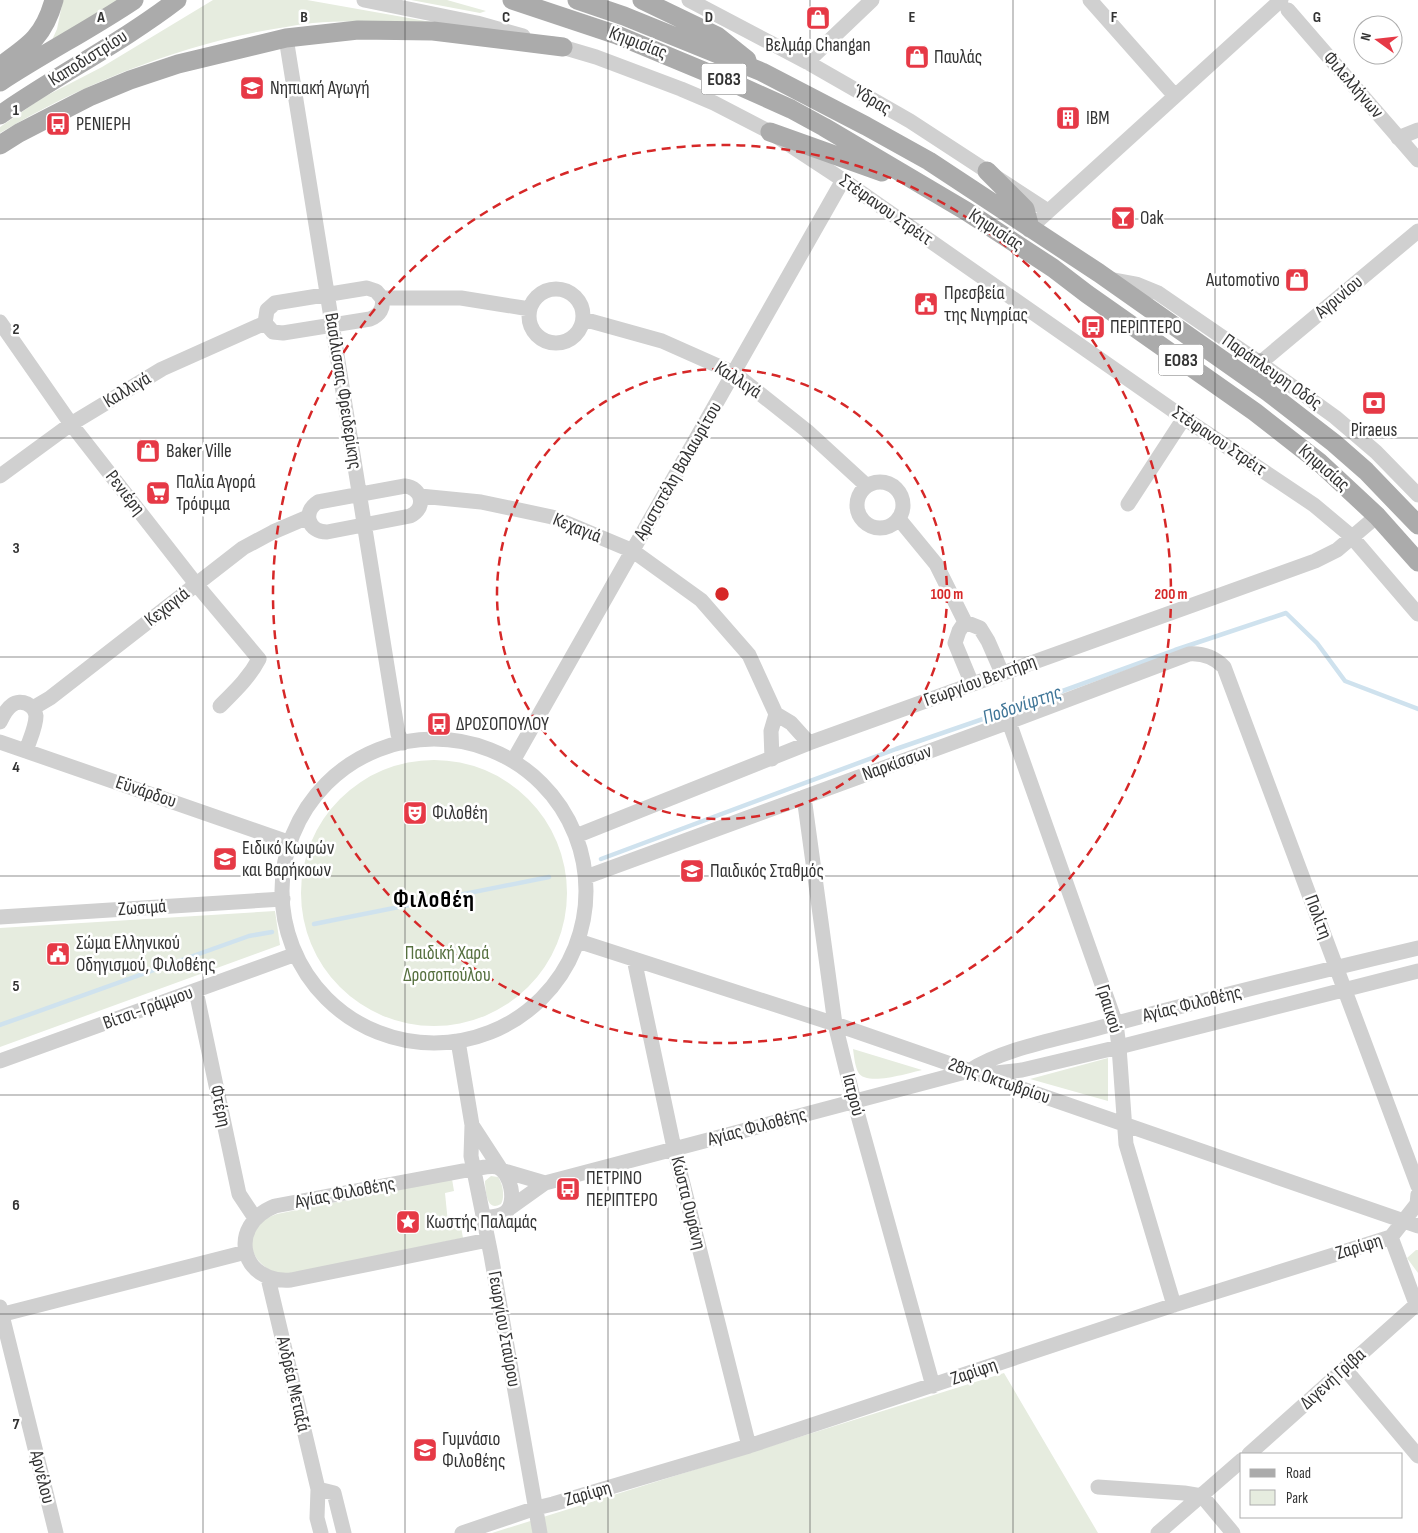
<svg xmlns="http://www.w3.org/2000/svg" width="1418" height="1533" viewBox="0 0 1418 1533" font-family="'Sofia Sans Condensed',sans-serif">
<style>
.green{fill:#e6ecdf}
.lines{fill:none;stroke-linecap:round;stroke-linejoin:round}
.stream{stroke:#cfe2ee;stroke-width:4.5}
.minor{stroke:#d0d0d0;stroke-width:15}
.major{stroke:#ababab;stroke-width:19}
.grid{fill:none;stroke:#333;stroke-width:1;stroke-opacity:0.55}
.ring{fill:none;stroke:#d62828;stroke-width:2.5;stroke-dasharray:9 6}
.labels{text-anchor:middle;dominant-baseline:central;stroke-width:5;stroke-linejoin:round;paint-order:stroke}
.shield{fill:#fff;stroke:#707070;stroke-width:1}
.shield-label{font-size:18px;font-weight:bold;fill:#333}
.street-label{font-size:19px;fill:#333;stroke:#fff}
.poi-label{font-size:19px;fill:#333;stroke:#fff;text-anchor:start}
.park-label{font-size:19px;fill:#56703f;stroke:#fff}
.water-label{font-size:20px;font-style:italic;fill:#3f7597;stroke:#fff}
.district-label{font-size:24px;font-weight:bold;letter-spacing:1px;fill:#000;stroke:#fff}
.grid-label{font-size:16px;text-anchor:middle;font-weight:bold;fill:#333;stroke:#fff;stroke-width:5;stroke-linejoin:round;paint-order:stroke}
.centre{fill:#d62828;stroke:#fff;stroke-width:2.5}
.ring-label{font-size:15px;text-anchor:middle;font-weight:bold;fill:#d62828;stroke:#fff;stroke-width:5;stroke-linejoin:round;paint-order:stroke}
</style>
<rect width="100%" height="100%" fill="#fff"/>
<path class="green" d="M63 0H125L52 40 57 29Z
M213 0H307L465 28C414 24 364 19 313 23 294 25 275 29 257 32 167 50 79 86 0 133V127L42 98 102 67Z
M411 0H447L486 11 480 13Z
M301 893a133 133 0 1 1 266 0a133 133 0 1 1-266 0Z
M275 911 280 945 0 1047V928Z
M853 1049 922 1070C908 1073 866 1087 858 1072 855 1066 854 1056 853 1049Z
M1108 1058V1101L1030 1079Z
M491 1176 498 1177C503 1184 505 1197 501 1204 487 1212 486 1193 485 1183V1181Z
M452 1179 454 1191 445 1193 448 1223 460 1221 463 1238 283 1275C263 1271 243 1251 256 1230 258 1227 260 1223 263 1221 266 1218 272 1216 277 1214Z
M1416 1250H1418V1273L1407 1258Z
M1004 1373 1098 1533H492Z"/>
<g class="lines">
<path class="stream" d="M601 859 896 749 1035 701 1175 650 1286 613 1317 643 1345 681 1418 709
M314 924 549 877
M0 1025 249 936 272 932"/>
<path class="minor" d="M364 0 477 23 523 36
M689 0 807 62 910 121 1048 211
M1090 0 1175 96
M1288 10 1418 160
M286 38 398 734 403 743
M552 44 596 57 681 89 714 103 770 132 843 180 1184 418 1314 505 1351 536 1418 614
M807 62 872 0
M1398 138 1418 130
M1030 228 1281 0
M1109 279 1136 284 1158 293 1260 363 1335 417 1376 452 1418 495
M529 316a27 27 0 1 1 54 0a27 27 0 1 1-54 0Z
M583 319 662 341 734 373 807 431 867 486
M0 322 71 424 196 584 259 659C249 678 235 691 220 706
M265 323 273 332 283 333 370 319C380 315 384 308 382 298
M1260 363 1418 231
M0 476 71 424 162 369 265 323 267 310 275 303 367 288 376 291 382 298H461L530 309
M857 505a23 23 0 1 1 46 0a23 23 0 1 1-46 0Z
M405 486C422 488 427 508 410 516L327 532C308 532 302 512 318 502Z
M420 496 481 502 552 517 633 551 701 600 749 655 776 714 791 723 809 743
M1128 504 1184 418
M899 519 936 564 965 622 980 628 988 641 1002 673
M965 622 959 631 955 643 972 684
M33 708 50 698 243 548 273 532 308 517
M0 722C3 716 6 709 12 705 21 698 35 705 36 716 36 727 29 741 26 751
M1009 722 1116 1024 1119 1047 1126 1144 1174 1305
M282 891a152 152 0 1 1 304 0a152 152 0 1 1-304 0Z
M0 742 291 843
M772 759 771 731 776 714
M513 761 843 180
M804 797 835 1024 854 1101 933 1386
M576 836 809 743 1315 561 1337 550 1377 516
M586 877 1009 722 1189 654C1203 653 1214 657 1224 667L1418 1186
M0 917 283 899
M578 941 835 1024 1418 1226
M634 959 674 1148 749 1446
M196 991 239 1194 255 1218
M458 1041 472 1125 471 1156 491 1255 540 1533
M0 1061 296 954
M969 1071C1004 1048 1060 1039 1102 1027 1207 999 1312 973 1418 948
M472 1125 500 1168
M504 1171 545 1183 510 1208
M545 1183 969 1071 996 1073 1022 1070 1119 1047 1418 971
M483 1218C490 1217 500 1217 506 1212 517 1203 511 1172 497 1167 490 1165 481 1168 473 1169L275 1206C227 1225 240 1284 291 1280L488 1240
M1391 1237 1416 1304
M268 1278 318 1489 317 1518 321 1533
M0 1307 56 1533
M0 1315 246 1252
M1345 1369 1418 1456
M1249 1454 1418 1303
M1098 1487 1184 1493 1202 1496 1233 1533
M318 1489 334 1493 344 1533
M462 1533 536 1508 553 1504 749 1446 1174 1305 1391 1237 1417 1204 1418 1194
M1158 1533 1242 1460"/>
<path class="major" d="M512 0 617 35 742 87 791 109 824 127 966 211 1053 268 1087 294 1255 412 1319 462 1377 516 1418 562
M577 0 624 16 762 72 866 126 929 161 1099 273 1268 392 1334 443 1366 471 1418 525
M642 0 717 36 747 60
M0 66C30 45 44 36 54 0
M0 82C44 53 91 29 134 0
M0 115C57 75 121 43 177 0
M770 132 882 172
M0 145 19 133 89 97 130 80 178 64 286 38 358 30 433 31 563 47
M987 171 1025 209 1030 228
M1260 363 1268 392"/>
</g>
<path class="grid" d="M203 0V1533M405 0V1533M608 0V1533M810 0V1533M1013 0V1533M1215 0V1533M0 219H1418M0 438H1418M0 657H1418M0 876H1418M0 1095H1418M0 1314H1418"/>
<g class="ring">
<circle cx="722" cy="594" r="225"/>
<circle cx="722" cy="594" r="449"/>
</g>
<defs>
<symbol id="shop-square" viewBox="-11 -11 22 22"><rect x="-9" y="-9" width="18" height="18" rx="4" fill="#e63946" stroke="#fff"/><path d="M-5-2.5h2.3a2.7 3.5 0 0 1 5.4 0H5L5.5 6h-11ZM-1.5-2.5h3a1.5 2.3 0 0 0-3 0Z" fill="#fff"/></symbol>
<symbol id="school-square" viewBox="-11 -11 22 22"><rect x="-9" y="-9" width="18" height="18" rx="4" fill="#e63946" stroke="#fff"/><path d="M0-5L7-2L0 1L-7-2ZM-4 1L0 2.5L4 1V4Q0 6-4 4Z" fill="#fff"/></symbol>
<symbol id="building-square" viewBox="-11 -11 22 22"><rect x="-9" y="-9" width="18" height="18" rx="4" fill="#e63946" stroke="#fff"/><path d="M-4-6H4V6H1V3H-1V6H-4ZM-2.5-4.3h1.7v1.8h-1.7ZM.8-4.3h1.7v1.8H.8ZM-2.5-1h1.7V.8h-1.7ZM.8-1h1.7V.8H.8Z" fill="#fff"/></symbol>
<symbol id="bus-square" viewBox="-11 -11 22 22"><rect x="-9" y="-9" width="18" height="18" rx="4" fill="#e63946" stroke="#fff"/><path d="M-5-6H5V4H4V6H2V4H-2V6H-4V4H-5ZM-3.5-4V0h7V-4ZM-3.5 1.2v1.5H-2V1.2ZM2 1.2v1.5H3.5V1.2Z" fill="#fff"/></symbol>
<symbol id="bar-square" viewBox="-11 -11 22 22"><rect x="-9" y="-9" width="18" height="18" rx="4" fill="#e63946" stroke="#fff"/><path d="M-6-5H6L.8 .8V4.5H3.5V6h-7V4.5H-.8V.8Z" fill="#fff"/></symbol>
<symbol id="civic-square" viewBox="-11 -11 22 22"><rect x="-9" y="-9" width="18" height="18" rx="4" fill="#e63946" stroke="#fff"/><path d="M-.6-6.5H3V-4.5H.6V-3L4-1V1h2V6H-6V1h2V-1L-.6-3ZM-1.2 2.5V6h2.4V2.5Z" fill="#fff"/></symbol>
<symbol id="bank-square" viewBox="-11 -11 22 22"><rect x="-9" y="-9" width="18" height="18" rx="4" fill="#e63946" stroke="#fff"/><path d="M-6-4H6V4H-6ZM0-2.3a2.3 2.3 0 1 0 0 4.6a2.3 2.3 0 1 0 0-4.6Z" fill="#fff"/></symbol>
<symbol id="supermarket-square" viewBox="-11 -11 22 22"><rect x="-9" y="-9" width="18" height="18" rx="4" fill="#e63946" stroke="#fff"/><path d="M-6-5.5h2.5l.6 2H6L4.5 2H-2.5L-4.4-4H-6ZM-1.5 3.2a1.3 1.3 0 1 0 .1 0ZM3 3.2a1.3 1.3 0 1 0 .1 0Z" fill="#fff"/></symbol>
<symbol id="theatre-square" viewBox="-11 -11 22 22"><rect x="-9" y="-9" width="18" height="18" rx="4" fill="#e63946" stroke="#fff"/><path d="M-5-5.5Q0-4 5-5.5V0Q5 5 0 6Q-5 5-5 0ZM-3.3-2.5H-1v1.5H-3.3ZM1-2.5H3.3v1.5H1ZM-2.8 1Q0 5.5 2.8 1Z" fill="#fff"/></symbol>
<symbol id="sight-square" viewBox="-11 -11 22 22"><rect x="-9" y="-9" width="18" height="18" rx="4" fill="#e63946" stroke="#fff"/><path d="M0-6L1.8-2.2L6-1.7L2.9 1.2L3.7 5.4L0 3.3L-3.7 5.4L-2.9 1.2L-6-1.7L-1.8-2.2Z" fill="#fff"/></symbol>
</defs>
<g fill-rule="evenodd">
<use href="#shop-square" x="804" y="4" width="28" height="28"/>
<use href="#shop-square" x="903" y="43" width="28" height="28"/>
<use href="#school-square" x="238" y="74" width="28" height="28"/>
<use href="#building-square" x="1054" y="104" width="28" height="28"/>
<use href="#bus-square" x="44" y="110" width="28" height="28"/>
<use href="#bar-square" x="1109" y="204" width="28" height="28"/>
<use href="#shop-square" x="1283" y="266" width="28" height="28"/>
<use href="#civic-square" x="912" y="290" width="28" height="28"/>
<use href="#bus-square" x="1079" y="313" width="28" height="28"/>
<use href="#bank-square" x="1360" y="389" width="28" height="28"/>
<use href="#shop-square" x="134" y="437" width="28" height="28"/>
<use href="#supermarket-square" x="144" y="479" width="28" height="28"/>
<use href="#bus-square" x="425" y="710" width="28" height="28"/>
<use href="#theatre-square" x="401" y="799" width="28" height="28"/>
<use href="#school-square" x="211" y="845" width="28" height="28"/>
<use href="#school-square" x="678" y="857" width="28" height="28"/>
<use href="#civic-square" x="44" y="940" width="28" height="28"/>
<use href="#bus-square" x="554" y="1175" width="28" height="28"/>
<use href="#sight-square" x="394" y="1208" width="28" height="28"/>
<use href="#school-square" x="411" y="1436" width="28" height="28"/>
</g>
<g class="labels">
<g class="shield">
<rect x="701.5" y="63.5" width="45" height="31" rx="4"/>
<rect x="1158.5" y="344.5" width="45" height="31" rx="4"/>
</g>
<g class="shield-label">
<text x="724" y="79">ΕΟ83</text>
<text x="1181" y="360">ΕΟ83</text>
</g>
<g class="street-label">
<text transform="translate(638 43) rotate(21)">Κηφισίας</text>
<text transform="translate(88 58) rotate(-32)">Καποδιστρίου</text>
<text transform="translate(1353 85) rotate(49)">Φιλελλήνων</text>
<text transform="translate(872 100) rotate(30)">Ύδρας</text>
<text transform="translate(886 210) rotate(35)">Στέφανου Στρέιτ</text>
<text transform="translate(996 230) rotate(33)">Κηφισίας</text>
<text transform="translate(1339 297) rotate(-40)">Αγρινίου</text>
<text transform="translate(1272 372) rotate(35)">Παράπλευρη Οδός</text>
<text transform="translate(738 380) rotate(33)">Καλλιγά</text>
<text transform="translate(127 390) rotate(-31)">Καλλιγά</text>
<text transform="translate(343 391) rotate(81)">Βασίλισσας Φρειδερίκης</text>
<text transform="translate(1219 441) rotate(34)">Στέφανου Στρέιτ</text>
<text transform="translate(1324 468) rotate(41)">Κηφισίας</text>
<text transform="translate(678 471) rotate(-60)">Αριστοτέλη Βαλαωρίτου</text>
<text transform="translate(125 493) rotate(52)">Ρενιέρη</text>
<text transform="translate(577 528) rotate(22)">Κεχαγιά</text>
<text transform="translate(167 607) rotate(-38)">Κεχαγιά</text>
<text transform="translate(980 681) rotate(-20)">Γεωργίου Βεντήρη</text>
<text transform="translate(897 763) rotate(-20)">Ναρκίσσων</text>
<text transform="translate(146 792) rotate(19)">Εϋνάρδου</text>
<text transform="translate(142 908) rotate(-4)">Ζωσιμά</text>
<text transform="translate(1318 917) rotate(69)">Πολίτη</text>
<text transform="translate(1192 1004) rotate(-14)">Αγίας Φιλοθέης</text>
<text transform="translate(148 1008) rotate(-20)">Βίτσι-Γράμμου</text>
<text transform="translate(1109 1009) rotate(73)">Γραικού</text>
<text transform="translate(999 1081) rotate(19)">28ης Οκτωβρίου</text>
<text transform="translate(853 1095) rotate(76)">Ιατρού</text>
<text transform="translate(220 1106) rotate(78)">Φτέρη</text>
<text transform="translate(757 1127) rotate(-15)">Αγίας Φιλοθέης</text>
<text transform="translate(345 1193) rotate(-11)">Αγίας Φιλοθέης</text>
<text transform="translate(688 1203) rotate(76)">Κώστα Ουράνη</text>
<text transform="translate(1359 1247) rotate(-17)">Ζαρίφη</text>
<text transform="translate(504 1329) rotate(80)">Γεωργίου Σταύρου</text>
<text transform="translate(974 1372) rotate(-19)">Ζαρίφη</text>
<text transform="translate(1333 1379) rotate(-42)">Διγενή Γρίβα</text>
<text transform="translate(293 1384) rotate(77)">Ανδρέα Μεταξά</text>
<text transform="translate(42 1477) rotate(76)">Αρνέλου</text>
<text transform="translate(588 1494) rotate(-16)">Ζαρίφη</text>
</g>
<g class="poi-label">
<text x="818" y="45" text-anchor="middle">Βελμάρ Changan</text>
<text x="934" y="57">Παυλάς</text>
<text x="270" y="88">Νηπιακή Αγωγή</text>
<text x="1086" y="118">IBM</text>
<text x="76" y="124">ΡΕΝΙΕΡΗ</text>
<text x="1140" y="218">Oak</text>
<text x="1280" y="280" text-anchor="end">Automotivo</text>
<text x="944" y="293">Πρεσβεία<tspan x="944" dy="22">της Νιγηρίας</tspan></text>
<text x="1110" y="327">ΠΕΡΙΠΤΕΡΟ</text>
<text x="1374" y="430" text-anchor="middle">Piraeus</text>
<text x="166" y="451">Baker Ville</text>
<text x="176" y="482">Παλία Αγορά<tspan x="176" dy="22">Τρόφιμα</tspan></text>
<text x="456" y="724">ΔΡΟΣΟΠΟΥΛΟΥ</text>
<text x="432" y="813">Φιλοθέη</text>
<text x="242" y="848">Ειδικό Κωφών<tspan x="242" dy="22">και Βαρήκοων</tspan></text>
<text x="710" y="871">Παιδικός Σταθμός</text>
<text x="76" y="943">Σώμα Ελληνικού<tspan x="76" dy="22">Οδηγισμού, Φιλοθέης</tspan></text>
<text x="586" y="1178">ΠΕΤΡΙΝΟ<tspan x="586" dy="22">ΠΕΡΙΠΤΕΡΟ</tspan></text>
<text x="426" y="1222">Κωστής Παλαμάς</text>
<text x="442" y="1439">Γυμνάσιο<tspan x="442" dy="22">Φιλοθέης</tspan></text>
</g>
<g class="park-label">
<text x="447" y="953">Παιδική Χαρά<tspan x="447" dy="22">Δροσοπούλου</tspan></text>
</g>
<g class="water-label">
<text transform="translate(1022 705) rotate(-19)">Ποδονίφτης</text>
</g>
<g class="district-label">
<text x="434" y="899">Φιλοθέη</text>
</g>
</g>
<g class="grid-label">
<text x="101" y="22">A</text>
<text x="304" y="22">B</text>
<text x="506" y="22">C</text>
<text x="709" y="22">D</text>
<text x="912" y="22">E</text>
<text x="1114" y="22">F</text>
<text x="1317" y="22">G</text>
<text x="16" y="115">1</text>
<text x="16" y="334">2</text>
<text x="16" y="553">3</text>
<text x="16" y="772">4</text>
<text x="16" y="991">5</text>
<text x="16" y="1210">6</text>
<text x="16" y="1429">7</text>
</g>
<circle cx="722" cy="594" r="8" class="centre"/>
<g class="ring-label">
<text x="947" y="599">100 m</text>
<text x="1171" y="599">200 m</text>
</g>
<rect x="1240" y="1453" width="162" height="65" fill="#ffffff" stroke="#adadad"/>
<rect x="1250" y="1469" width="25" height="8" fill="#ababab" stroke="#adadad"/>
<text x="1286" y="1478" font-size="15" fill="#333333">Road</text>
<rect x="1250" y="1490" width="25" height="15" fill="#e6ecdf" stroke="#adadad"/>
<text x="1286" y="1503" font-size="15" fill="#333333">Park</text>
<g transform="translate(1378 40) rotate(285)"><circle r="24" fill="#ffffff" stroke="#adadad"/>
<path d="M0-4L9 19L0 12L-9 19Z" fill="#e63946"/>
<text y="-8" font-size="14" font-weight="bold" text-anchor="middle" fill="#333333">N</text>
</g>
</svg>
